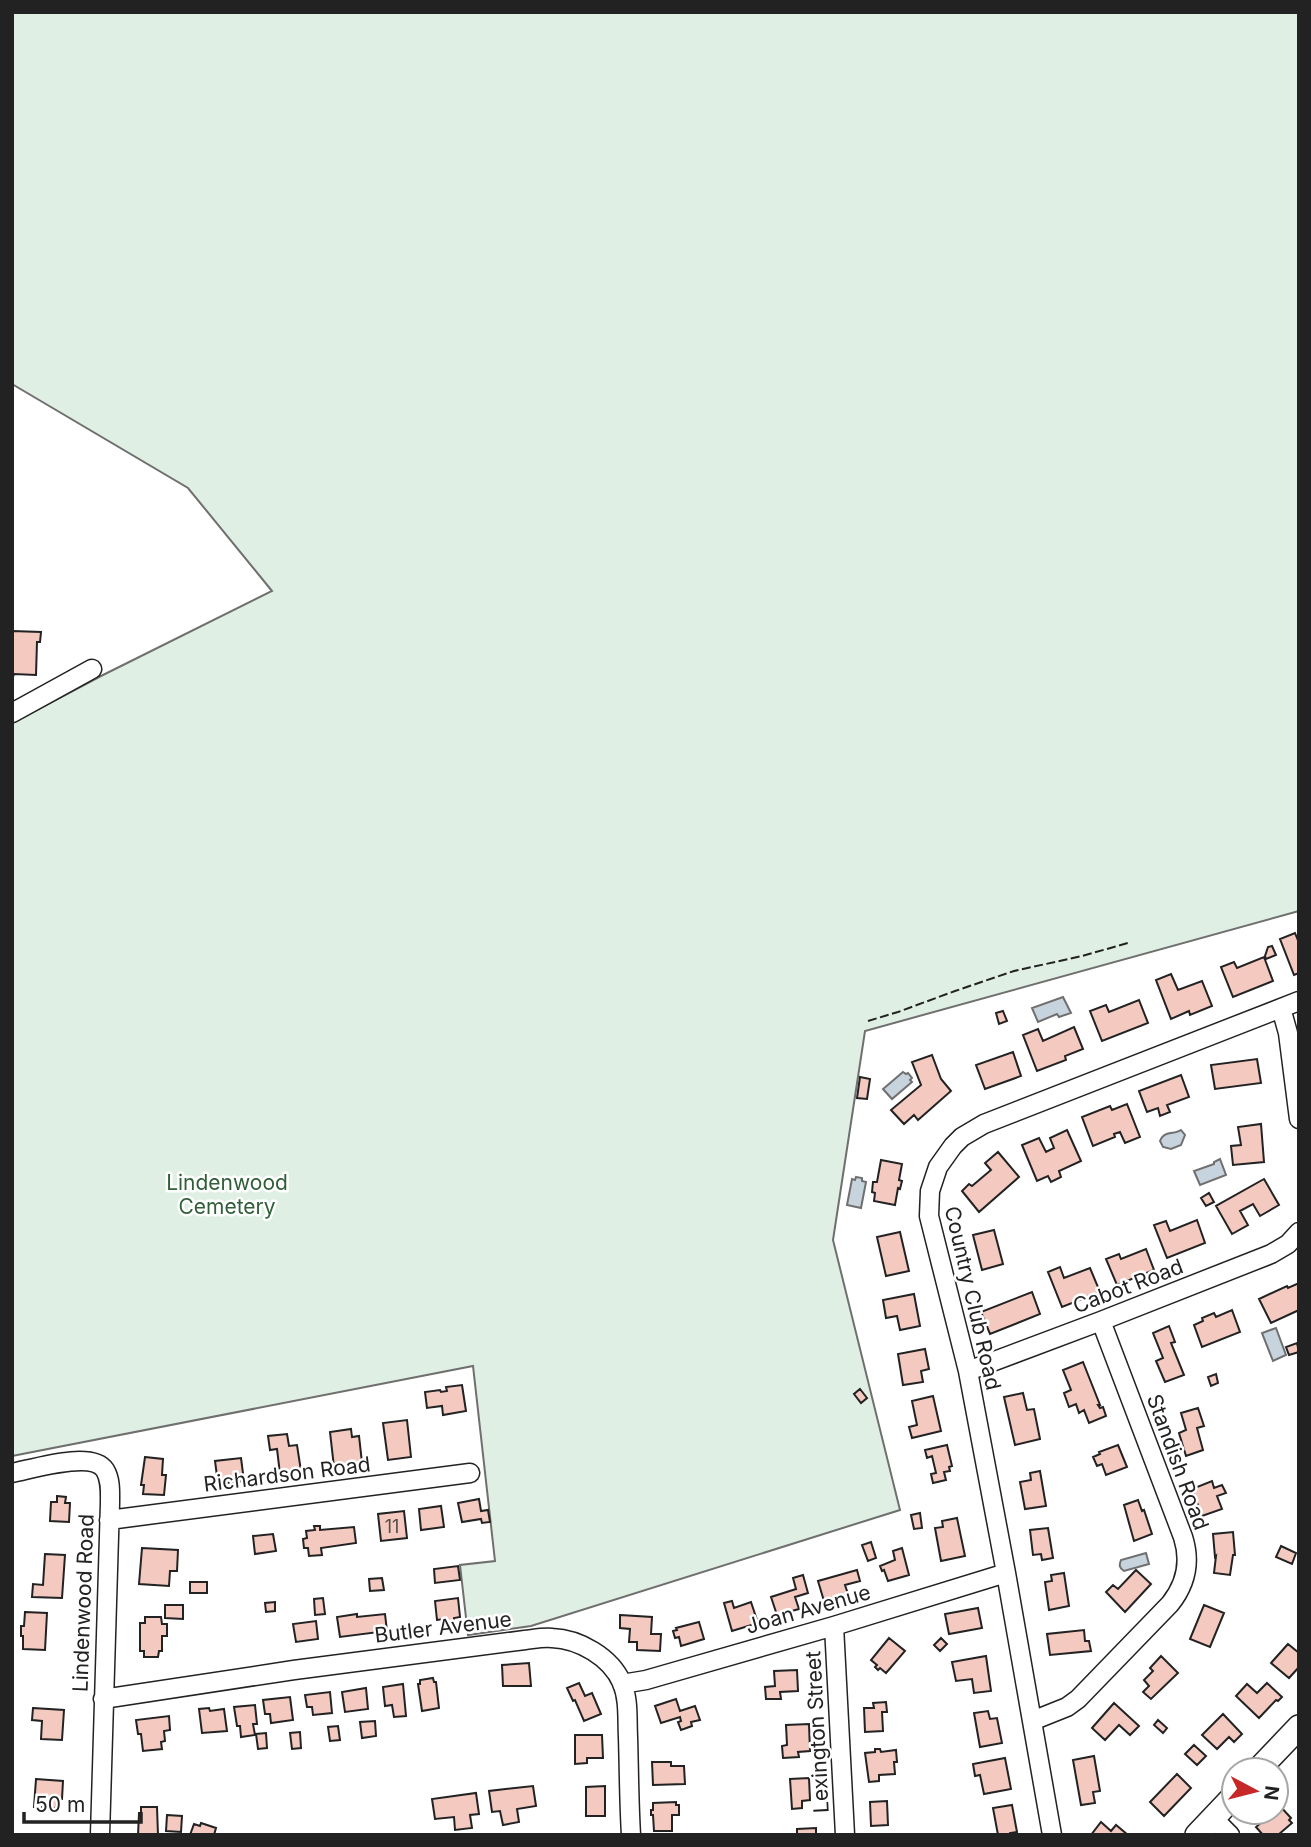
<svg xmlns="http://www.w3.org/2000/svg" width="1311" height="1847" viewBox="0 0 1311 1847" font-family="Inter,sans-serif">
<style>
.green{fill:#e0efe3;stroke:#6f6f6f;stroke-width:2}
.water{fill:#c7d3dd;stroke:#6f6f6f;stroke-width:2}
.building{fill:#f3c9c0;stroke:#222;stroke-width:2}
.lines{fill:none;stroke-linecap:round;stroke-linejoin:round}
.minor-casing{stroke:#222;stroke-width:21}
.major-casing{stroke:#222;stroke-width:26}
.minor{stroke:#fff;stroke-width:18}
.major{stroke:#fff;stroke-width:23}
.fence{stroke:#222;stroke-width:2;stroke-dasharray:9 3.5;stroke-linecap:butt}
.labels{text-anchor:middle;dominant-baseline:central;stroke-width:5;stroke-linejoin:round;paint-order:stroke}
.number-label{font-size:18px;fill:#564c4a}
.park-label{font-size:21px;fill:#2f5e38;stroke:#fff}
.street-label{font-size:21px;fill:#222;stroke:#fff}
</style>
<rect width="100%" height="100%" fill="#fff"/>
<path class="green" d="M12 12H1299V911L865 1031 833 1240 900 1510 531 1626 468 1635 460 1565 495 1561 473 1366 12 1456V723L101 676 272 591 188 488 12 384Z"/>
<path class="water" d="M1063 997 1071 1013 1059 1017 1057 1014 1038 1022 1032 1008Z
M903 1072 906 1074 908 1073 912 1078 910 1080 912 1082 892 1099 883 1089Z
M1181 1130 1185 1135 1181 1145 1171 1149 1163 1147 1160 1141C1164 1130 1174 1135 1181 1130Z
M1220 1159 1226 1175 1200 1185 1194 1171 1214 1164V1162Z
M856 1177 862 1178V1181L866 1182 861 1208 847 1205 852 1179 855 1180Z
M1276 1328 1286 1355 1273 1361 1262 1333Z
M1146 1553 1149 1564 1124 1571C1119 1568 1119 1565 1121 1560Z"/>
<path class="building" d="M12 631 41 632 40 642H37L36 675 14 674 12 680Z
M1295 933 1299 943V973L1294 975 1280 939Z
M1272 946 1276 955 1266 959 1265 956 1268 947Z
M1264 957 1273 981 1233 997 1221 967 1234 962 1237 968Z
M1171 974 1178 990 1202 981 1212 1006 1190 1015 1189 1011 1171 1019 1156 980Z
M1139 1000 1148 1023 1102 1041 1090 1011 1106 1005 1109 1012Z
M1003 1011 1007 1021 999 1024 996 1013Z
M1074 1027 1083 1049 1065 1056 1066 1060 1037 1071 1023 1035 1038 1029 1043 1041Z
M1013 1052 1021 1076 985 1089 976 1065Z
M932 1055 941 1079 951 1091 918 1120 914 1115 904 1124 891 1110 921 1085 912 1062Z
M1257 1059 1261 1083 1215 1089 1211 1065Z
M1181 1075 1189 1097 1167 1105 1170 1112 1160 1116 1158 1108 1147 1112 1139 1091Z
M860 1077 870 1079 867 1099 857 1098Z
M1127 1104 1140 1137 1125 1143 1120 1132 1114 1134 1115 1137 1093 1146 1082 1117 1110 1106 1112 1110Z
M1261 1124 1264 1162 1233 1165 1231 1146 1241 1145 1238 1127Z
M1067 1130 1081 1161 1059 1171 1061 1177 1051 1182 1048 1176 1037 1181 1022 1145 1039 1138 1046 1152 1054 1148 1050 1138Z
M998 1152 1019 1177 979 1212 962 1191 969 1184 972 1186 991 1170 985 1163Z
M881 1160 902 1164 899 1180 902 1181 900 1189 898 1188 895 1205 874 1201 875 1193 872 1192 873 1182H877Z
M1264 1179 1279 1205 1260 1216 1253 1204 1240 1211 1248 1225 1232 1234 1216 1206Z
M1209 1193 1214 1202 1206 1206 1201 1198Z
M1197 1220 1205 1243 1167 1258 1154 1225 1166 1221 1170 1231Z
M994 1230 1003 1264 982 1270 973 1235Z
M900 1232 909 1271 886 1276 877 1237Z
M1146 1249 1154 1270 1117 1285 1106 1259 1119 1254 1121 1259Z
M1060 1267 1064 1278 1090 1268 1100 1292 1062 1307 1048 1272Z
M1299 1283V1310L1271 1323 1259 1299 1287 1286 1288 1288Z
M1032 1292 1040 1314 990 1334 981 1312Z
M914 1294 920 1326 900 1330 897 1316 886 1318 883 1300Z
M1232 1310 1240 1332 1202 1347 1194 1325 1203 1321 1202 1318 1214 1313 1216 1317Z
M1169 1326 1175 1342 1171 1343 1184 1375 1165 1382 1156 1361 1163 1358 1153 1333Z
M1297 1343 1299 1352 1289 1355 1286 1347Z
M925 1349 929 1369 921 1371 923 1382 903 1385 898 1354Z
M1083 1362 1100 1405H1098L1100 1408 1103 1407 1106 1416 1089 1423 1084 1410 1079 1413 1076 1404 1069 1407 1064 1393 1071 1390 1063 1370Z
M1216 1374 1218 1383 1211 1386 1208 1377Z
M462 1385 466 1411 443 1415 442 1406 427 1408 425 1392 440 1390 441 1392 447 1391 446 1387Z
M860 1389 867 1398 861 1403 854 1394Z
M1023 1393 1027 1410 1034 1409 1040 1439 1015 1445 1004 1397Z
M933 1396 941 1431 912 1438 909 1427 917 1425 912 1401Z
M1198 1408 1204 1426 1197 1428 1203 1450 1186 1456 1179 1433 1186 1430 1181 1413Z
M407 1420 411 1457 388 1460 383 1423Z
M351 1429 352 1437 359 1436 362 1463 334 1467 330 1432Z
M287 1434 289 1446 297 1445 301 1471 280 1474 277 1449 270 1450 268 1436Z
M947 1445 952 1466 949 1467 950 1471 944 1472 946 1480 933 1483 931 1474 936 1473 932 1456 927 1458 925 1450Z
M1118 1445 1127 1467 1106 1475 1102 1464 1097 1466 1093 1457 1100 1454 1099 1452Z
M145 1457 163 1459 162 1475H166L164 1495 143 1494 144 1485H141Z
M241 1458 244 1481 218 1484 215 1461Z
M1040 1471 1046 1506 1025 1509 1020 1482 1031 1480 1030 1473Z
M1212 1481 1214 1488 1222 1485 1226 1493 1217 1496 1222 1509 1202 1516 1192 1489Z
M57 1496 66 1497 65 1503H70L69 1522 50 1521 51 1502H57Z
M479 1499 481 1511 488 1510 490 1522 482 1523 481 1519 462 1522 458 1503Z
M1138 1500 1142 1511 1144 1510 1152 1534 1134 1541 1124 1505Z
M441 1506 444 1527 421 1530 419 1509Z
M404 1511 407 1538 381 1541 378 1514Z
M920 1513 922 1528 914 1529 911 1515Z
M957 1518 965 1556 941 1561 935 1528 943 1527 942 1521Z
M314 1526H320V1530L354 1527 356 1543 321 1548 322 1555 309 1556 308 1548H304L303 1539 307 1538 306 1531 315 1530Z
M1048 1528 1053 1558 1042 1560 1041 1554 1033 1555 1030 1530Z
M1233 1532 1235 1555H1233L1230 1575 1214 1573 1216 1556 1215 1557 1213 1534Z
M273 1534 276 1551 255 1554 253 1536Z
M871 1542 876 1558 868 1561 862 1545Z
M1281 1546 1296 1553 1292 1564 1276 1557Z
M142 1548 178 1550 177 1571H170L169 1586 139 1584Z
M902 1548 909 1575 888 1581 884 1570 882 1571 880 1566 895 1560 893 1551Z
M45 1554 65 1555 62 1598 32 1597 33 1584 43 1585Z
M458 1566 460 1580 435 1583 434 1569Z
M857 1570 860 1581 845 1585 848 1594 824 1601 818 1581Z
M1136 1570 1151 1584 1125 1612 1106 1592 1113 1585 1118 1589Z
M1064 1573 1069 1606 1049 1610 1045 1582 1052 1581 1051 1575Z
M803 1575 808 1593 795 1597 799 1609 777 1615 771 1597 796 1589 793 1578Z
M382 1578 384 1590 370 1591 369 1579Z
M190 1582H207V1593H190Z
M323 1598 325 1614 315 1615 314 1599Z
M458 1598 460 1617 454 1618V1622L445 1623V1619L437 1620 435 1601Z
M732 1601 734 1608 751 1602 758 1623 732 1631 724 1603Z
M275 1602V1611L266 1612 265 1603Z
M165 1605H183V1619L165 1618Z
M1204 1605 1224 1613 1210 1647 1190 1639Z
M978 1608 982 1628 949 1634 945 1614Z
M25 1612 47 1613 45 1650 23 1649V1636H21V1626H24Z
M357 1614V1617L385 1614 387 1631 340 1637 337 1617Z
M620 1615 652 1617 651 1634H661L660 1651 637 1650V1642H629L630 1629 620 1628Z
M145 1617H161L162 1624H167V1636H162V1651H159L158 1657H144V1651H140V1623H145Z
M316 1621 318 1639 296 1642 293 1624Z
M699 1622 704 1639 681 1646 679 1637 675 1638 673 1631 677 1630 676 1628Z
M1084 1630 1085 1641H1089L1091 1651 1050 1655 1047 1634Z
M889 1638 905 1651 886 1673 880 1668 878 1670 875 1667 877 1665 871 1660Z
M941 1638 947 1644 940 1651 934 1645Z
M1288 1644 1299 1653V1667L1289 1678 1271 1663Z
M986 1656 991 1691 974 1693 972 1679 956 1681 952 1662Z
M1161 1656 1178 1673 1151 1699 1143 1692 1149 1686 1144 1680 1153 1671 1150 1668Z
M529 1663 531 1686H503L502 1665Z
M797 1670 798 1691 780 1692 781 1699H766L765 1687 775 1686 774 1671Z
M433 1678 434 1682H436L439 1708 422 1711 418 1684H420V1680Z
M579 1683 585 1696 592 1693 601 1714 584 1721 575 1700 573 1701 567 1688Z
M1267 1683 1282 1697 1278 1701 1276 1700 1259 1718 1236 1696 1247 1684 1257 1693Z
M403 1684 406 1716 394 1717 392 1705 385 1706 383 1687Z
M366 1688 368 1709 345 1712 342 1692Z
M330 1692 332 1713 313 1715 312 1707H307L305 1695Z
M290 1697 293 1720 271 1723 270 1714H265L263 1700Z
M676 1699 680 1711 695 1706 700 1720 691 1722 692 1726 681 1730 678 1722 681 1721 680 1717 661 1723 655 1706Z
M886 1702 887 1712H882L883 1731 865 1732 864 1708H874L873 1703Z
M1114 1703 1139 1726 1130 1735 1119 1725 1105 1740 1092 1728Z
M255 1705 257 1724H253L255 1735 241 1737 240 1726H237L234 1707Z
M33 1708 64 1710 62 1740 41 1739 42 1721 32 1720Z
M209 1708 210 1711 224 1709 227 1731 202 1733 199 1709Z
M988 1711 990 1719 997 1718 1002 1743 980 1747 974 1713Z
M1223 1714 1242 1734 1234 1742 1229 1737 1217 1749 1202 1735Z
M169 1716 170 1730 164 1731 165 1741 161 1742 162 1749 143 1751 141 1734H138L136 1720Z
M1158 1720 1167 1728 1163 1733 1154 1725Z
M375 1721 376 1736 362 1738 360 1722Z
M809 1724 810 1751 798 1752 799 1757 783 1758 782 1746 787 1745 786 1725Z
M338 1726 340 1740 330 1741 328 1727Z
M300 1732 301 1748 292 1749 290 1733Z
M266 1733 267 1748 258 1749 256 1734Z
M575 1735H602L603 1758H587V1763L575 1764Z
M1194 1745 1206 1756 1197 1765 1185 1754Z
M875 1749H880L881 1752 896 1750 897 1762H894L895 1774 879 1775V1781L869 1782 865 1753 875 1752Z
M1094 1756 1100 1791 1093 1792 1095 1803 1081 1805 1073 1760Z
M1005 1758 1011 1789 984 1794 980 1775 975 1776 973 1764Z
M652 1762H671V1766H684L685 1784 653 1785Z
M1177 1774 1191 1788 1164 1816 1150 1802Z
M809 1778 810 1800 802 1801V1808L792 1809 790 1779Z
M36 1779 63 1781 62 1799H57L56 1808 34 1807Z
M533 1786 536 1806 517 1809 519 1822 503 1825 500 1811 492 1812 489 1791Z
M605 1786V1816H586V1787Z
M476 1793 479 1814 470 1815 472 1828 455 1830 454 1817 435 1819 432 1799Z
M887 1801 888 1825 871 1826 870 1802Z
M676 1802V1805H679V1815H672V1831H654L653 1815H651V1810H653V1803Z
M1012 1805 1017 1832 1010 1833V1835H998L993 1808Z
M1279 1805 1291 1818 1289 1820 1292 1823 1278 1835H1263L1256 1827 1262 1822 1260 1820 1269 1812H1276V1806Z
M141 1807H157L158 1835H138L139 1813H141Z
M167 1815 182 1816 181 1832 166 1831Z
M1101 1822 1111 1831 1116 1825 1128 1835H1091Z
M201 1823 216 1828 214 1835H190L194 1824 200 1826Z
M816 1828V1835H797V1829Z"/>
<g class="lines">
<defs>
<path id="minor" d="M12 713 92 669
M1281 1008 1288 1033 1299 1119
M968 1371 1101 1321 1271 1254 1288 1244 1299 1232
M12 1473C33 1469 92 1450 105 1470 111 1480 110 1492 110 1503L100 1835
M109 1520 470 1473
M834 1626 845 1835
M622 1684 646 1680 834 1626 1006 1573
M103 1699 294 1670 525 1640C534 1639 543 1637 552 1638 579 1639 611 1657 622 1683 629 1700 627 1719 628 1737 629 1769 629 1802 631 1835
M1032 1721 1067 1707 1078 1699 1170 1604C1186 1584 1191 1562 1183 1537L1101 1321
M1213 1818 1230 1835
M1052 1835 1006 1573 968 1371 929 1216 930 1191 938 1167 953 1146 962 1137 984 1124 1299 1001"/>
<path id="major" d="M1258 1770 1299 1727
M1197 1835 1234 1796"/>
</defs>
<use href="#minor" class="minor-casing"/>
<use href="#major" class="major-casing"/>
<use href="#minor" class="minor"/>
<use href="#major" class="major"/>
<path class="fence" d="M868 1021 898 1012 955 991 1014 971 1082 956 1128 943"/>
</g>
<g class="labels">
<g class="number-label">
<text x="392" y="1526">11</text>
</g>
<g class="park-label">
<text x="227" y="1182">Lindenwood<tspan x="227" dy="24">Cemetery</tspan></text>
</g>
<g class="street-label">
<text transform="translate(1128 1286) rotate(-21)">Cabot Road</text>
<text transform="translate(973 1298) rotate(77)">Country Club Road</text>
<text transform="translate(1178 1462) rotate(70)">Standish Road</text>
<text transform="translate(287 1474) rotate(-7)">Richardson Road</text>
<text transform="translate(83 1603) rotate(-88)">Lindenwood Road</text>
<text transform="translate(808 1609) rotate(-16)">Joan Avenue</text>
<text transform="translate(443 1627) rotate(-7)">Butler Avenue</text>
<text transform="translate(817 1732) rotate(-93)">Lexington Street</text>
</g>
</g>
<rect width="1311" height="1847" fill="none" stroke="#222222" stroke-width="28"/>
<g transform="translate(1255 1791) rotate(97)"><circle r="33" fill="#ffffff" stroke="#a7a7a7" stroke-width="2"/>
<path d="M0-5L12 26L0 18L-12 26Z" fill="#c62828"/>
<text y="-10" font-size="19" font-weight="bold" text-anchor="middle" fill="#222222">N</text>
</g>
<path d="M24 1812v10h117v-10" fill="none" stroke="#222222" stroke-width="3.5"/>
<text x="35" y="1812" font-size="21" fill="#222222" stroke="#ffffff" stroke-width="5" paint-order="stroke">50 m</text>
</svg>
